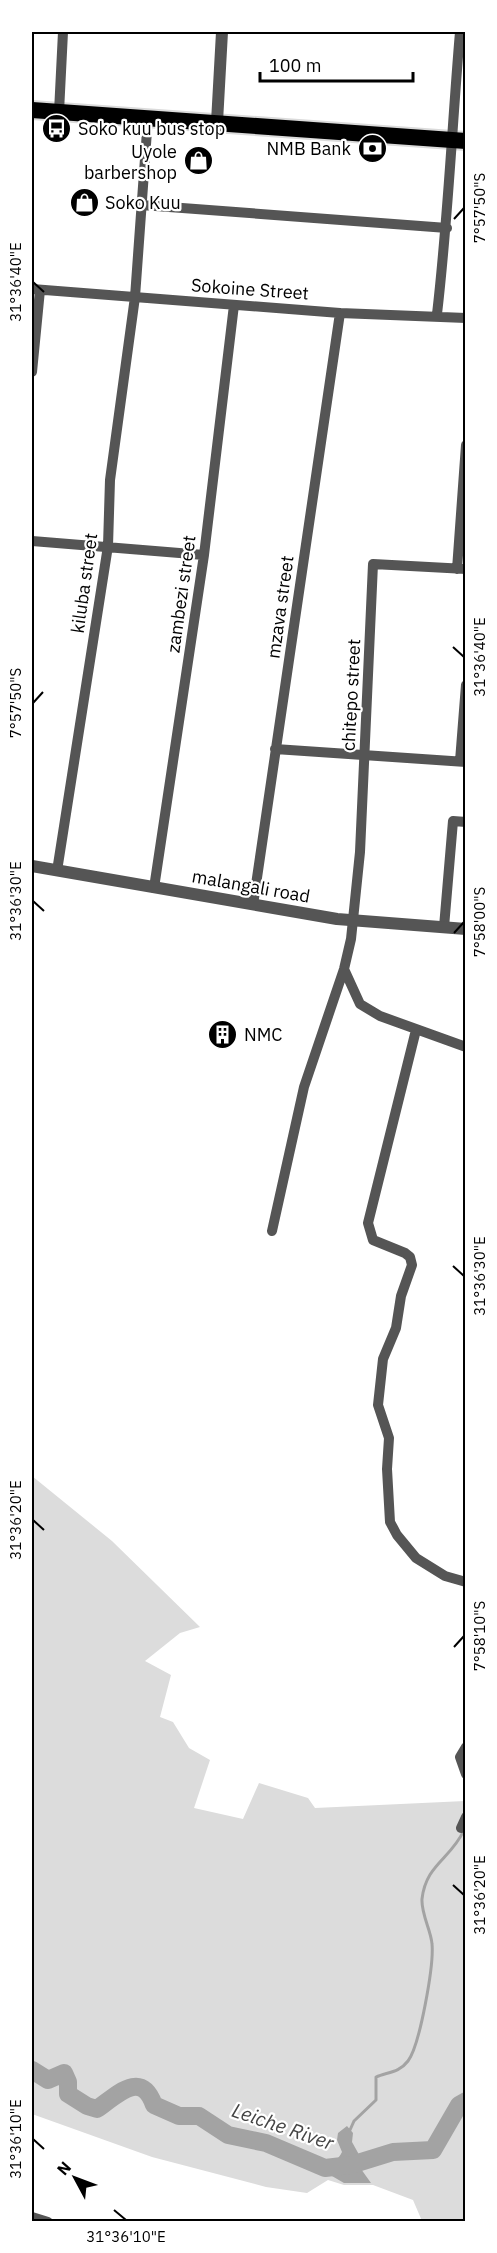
<svg xmlns="http://www.w3.org/2000/svg" width="497" height="2253" viewBox="0 0 497 2253" font-family="'IBM Plex Sans',sans-serif">
<style>
.green{fill:#dcdcdc}
.water{fill:#a3a3a3}
.lines{fill:none;stroke-linecap:round;stroke-linejoin:round}
.stream{stroke:#a3a3a3;stroke-width:3}
.river{stroke:#a3a3a3;stroke-width:18}
.trunk-casing{stroke:#dbdbdb;stroke-width:20}
.minor{stroke:#555;stroke-width:10}
.tertiary{stroke:#555;stroke-width:12}
.trunk{stroke:#000;stroke-width:16}
.ticks{fill:none;stroke:#000;stroke-width:2}
.labels{text-anchor:middle;dominant-baseline:central;stroke-width:4.5;stroke-linejoin:round;paint-order:stroke}
.poi-label{font-size:18px;fill:#000;stroke:#fff;text-anchor:start}
.street-label{font-size:18px;fill:#000;stroke:#fff}
.water-label{font-size:20px;font-style:italic;fill:#444;stroke:#fff}
.neatline{fill:none;stroke:#000;stroke-width:2}
.ticks-label{font-size:15px;text-anchor:middle;fill:#000}
</style>
<rect width="100%" height="100%" fill="#fff"/>
<path class="green" d="M32 1476 112 1541 200 1627 180 1633 145 1661 171 1675 160 1717 173 1722 189 1748 210 1760 194 1808 243 1819 259 1783 308 1798 315 1808 465 1801V1796V2221H422L413 2200 373 2185H344L328 2180 307 2193 266 2187 152 2157 32 2114Z"/>
<path class="water" d="M347 2126 353 2133 352 2142 362 2160 361 2169 371 2183H344L313 2165 315 2161C327 2163 336 2165 342 2152L337 2140 338 2133Z"/>
<g class="lines">
<path class="stream" d="M350 2130 354 2121 376 2100V2077C387 2072 399 2073 408 2061 420 2045 434 1965 432 1944 431 1930 421 1914 422 1899 426 1864 451 1859 464 1830"/>
<path class="river" d="M32 2070 48 2080 64 2073 68 2082V2094L87 2106 97 2109C117 2095 141 2069 154 2105L179 2116H199L228 2135 266 2143 325 2168 351 2165 393 2152 433 2150 459 2105 466 2101"/>
<defs>
<path id="trunk" d="M32 110 466 141"/>
</defs>
<use href="#trunk" class="trunk-casing"/>
<path class="minor" d="M59 112 63 32
M142 205 447 228
M32 289 340 313 466 318
M437 314C448 220 452 126 460 32
M32 372 40 290
M32 541 204 555
M457 569 466 445
M275 749 466 762
M460 761 466 685
M57 871 108 546 110 480 135 297 148 117
M154 888 204 555 234 305
M253 905 340 313
M444 927 453 821 466 822
M344 969 360 1004 380 1016 466 1047
M416 1030 368 1223 373 1240 405 1253 410 1257 412 1265 401 1296 396 1328 383 1359 378 1405 389 1438 387 1469 390 1522 397 1535 416 1558 445 1576 466 1582
M272 1231 304 1087 344 969 351 939 360 852 373 564 466 569
M466 1747 460 1757 466 1774
M461 1828 466 1817
M32 2217 48 2222"/>
<path class="tertiary" d="M217 122 222 32
M32 866 337 919 466 929"/>
<use href="#trunk" class="trunk"/>
</g>
<path class="ticks" d="M454 219 464 208M33 282 44 292M453 647 464 657M33 703 43 692M33 901 44 911M454 933 464 922M453 1266 464 1276M33 1520 44 1530M454 1647 464 1636M453 1885 464 1895M33 2139 44 2149M114 2210 126 2220"/>
<defs>
<symbol id="bus-disc" viewBox="-11 -11 22 22"><circle r="9.5" fill="#000" stroke="#fff"/><path d="M-5-6H5V4H4V6H2V4H-2V6H-4V4H-5ZM-3.5-4V0h7V-4ZM-3.5 1.2v1.5H-2V1.2ZM2 1.2v1.5H3.5V1.2Z" fill="#fff"/></symbol>
<symbol id="bank-disc" viewBox="-11 -11 22 22"><circle r="9.5" fill="#000" stroke="#fff"/><path d="M-6-4H6V4H-6ZM0-2.3a2.3 2.3 0 1 0 0 4.6a2.3 2.3 0 1 0 0-4.6Z" fill="#fff"/></symbol>
<symbol id="shop-disc" viewBox="-11 -11 22 22"><circle r="9.5" fill="#000" stroke="#fff"/><path d="M-5-2.5h2.3a2.7 3.5 0 0 1 5.4 0H5L5.5 6h-11ZM-1.5-2.5h3a1.5 2.3 0 0 0-3 0Z" fill="#fff"/></symbol>
<symbol id="building-disc" viewBox="-11 -11 22 22"><circle r="9.5" fill="#000" stroke="#fff"/><path d="M-4-6H4V6H1V3H-1V6H-4ZM-2.5-4.3h1.7v1.8h-1.7ZM.8-4.3h1.7v1.8H.8ZM-2.5-1h1.7V.8h-1.7ZM.8-1h1.7V.8H.8Z" fill="#fff"/></symbol>
</defs>
<g fill-rule="evenodd">
<use href="#bus-disc" x="40" y="112" width="33" height="33"/>
<use href="#bank-disc" x="356" y="132" width="33" height="33"/>
<use href="#shop-disc" x="182" y="144" width="33" height="33"/>
<use href="#shop-disc" x="68" y="186" width="33" height="33"/>
<use href="#building-disc" x="206" y="1018" width="33" height="33"/>
</g>
<g class="labels">
<g class="poi-label">
<text x="78" y="128">Soko kuu bus stop</text>
<text x="351" y="148" text-anchor="end">NMB Bank</text>
<text x="177" y="151" text-anchor="end">Uyole<tspan x="177" dy="21">barbershop</tspan></text>
<text x="105" y="202">Soko Kuu</text>
<text x="244" y="1034">NMC</text>
</g>
<g class="street-label">
<text transform="translate(250 289) rotate(4)">Sokoine Street</text>
<text transform="translate(84 583) rotate(-82)">kiluba street</text>
<text transform="translate(181 594) rotate(-82)">zambezi street</text>
<text transform="translate(280 607) rotate(-82)">mzava street</text>
<text transform="translate(351 695) rotate(-87)">chitepo street</text>
<text transform="translate(251 886) rotate(10)">malangali road</text>
</g>
<g class="water-label">
<text transform="translate(283 2126) rotate(19)">Leiche River</text>
</g>
</g>
<rect width="497" height="2253" fill="none" stroke="#ffffff" stroke-width="66"/>
<g transform="translate(75 2178) rotate(311)" stroke="#ffffff" stroke-width="4.5" paint-order="stroke">
<path d="M0-4.5L10 22L0 15L-10 22Z" fill="#000000"/>
<text y="-9" font-size="16" font-weight="bold" text-anchor="middle" fill="#000000">N</text>
</g>
<path d="M260 72v9h153v-9" fill="none" stroke="#000000" stroke-width="3"/>
<text x="269" y="72" font-size="18" fill="#000000" stroke="#ffffff" stroke-width="4.5" paint-order="stroke">100 m</text>
<rect x="33" y="33" width="431" height="2187" class="neatline"/>
<g class="ticks-label">
<text transform="translate(480 208) rotate(-90)" y="5">7°57'50"S</text>
<text transform="translate(16 282) rotate(-90)" y="5">31°36'40"E</text>
<text transform="translate(480 657) rotate(-90)" y="5">31°36'40"E</text>
<text transform="translate(16 703) rotate(-90)" y="5">7°57'50"S</text>
<text transform="translate(16 901) rotate(-90)" y="5">31°36'30"E</text>
<text transform="translate(480 922) rotate(-90)" y="5">7°58'00"S</text>
<text transform="translate(480 1276) rotate(-90)" y="5">31°36'30"E</text>
<text transform="translate(16 1520) rotate(-90)" y="5">31°36'20"E</text>
<text transform="translate(480 1636) rotate(-90)" y="5">7°58'10"S</text>
<text transform="translate(480 1895) rotate(-90)" y="5">31°36'20"E</text>
<text transform="translate(16 2139) rotate(-90)" y="5">31°36'10"E</text>
<text x="126" y="2242">31°36'10"E</text>
</g>
</svg>
